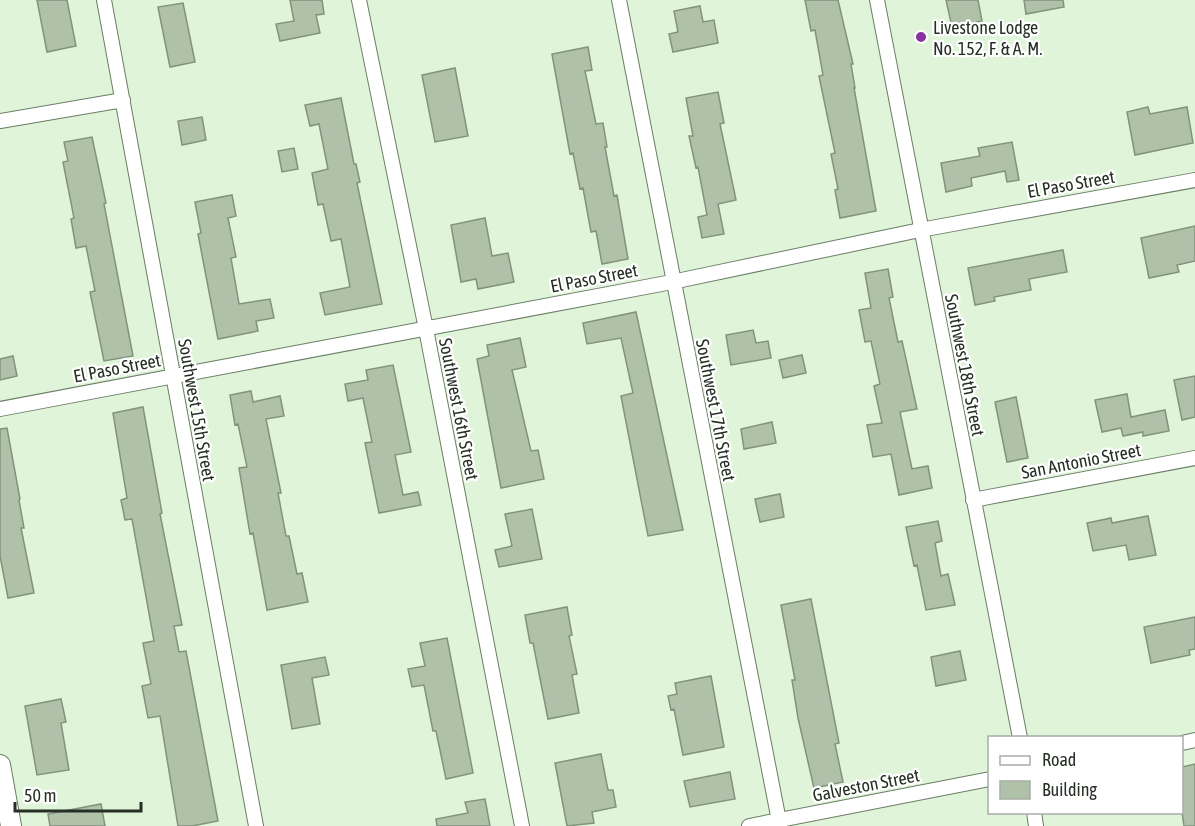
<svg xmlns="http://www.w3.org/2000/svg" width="1195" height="826" viewBox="0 0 1195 826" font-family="'Asap Condensed',sans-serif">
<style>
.building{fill:#afc2a9;stroke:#81937c;stroke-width:1.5}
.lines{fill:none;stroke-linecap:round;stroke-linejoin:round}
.street-casing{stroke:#6b7d66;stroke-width:16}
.secondary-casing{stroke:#6b7d66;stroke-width:22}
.street{stroke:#fff;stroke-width:14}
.secondary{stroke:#fff;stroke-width:20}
.poi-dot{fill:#8a33a0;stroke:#fff;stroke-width:2}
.labels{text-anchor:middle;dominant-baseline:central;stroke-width:4.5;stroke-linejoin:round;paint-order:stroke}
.poi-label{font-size:18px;fill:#272f25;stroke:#fff;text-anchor:start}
.street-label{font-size:18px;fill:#272f25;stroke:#fff}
</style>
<rect width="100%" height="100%" fill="#dff4d9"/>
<path class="building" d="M37 0H67L76 46 47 52Z
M290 0H322L324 14 316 15 320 33 280 41 276 24 294 21Z
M805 0H838L853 64H851L855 88H854L876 211 840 218 835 190 838 189 831 154 835 153 819 76 823 75 815 30 811 31Z
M946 0H978L982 21 952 27Z
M1024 0H1063L1064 7 1026 14Z
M183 3 195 62 170 67 158 7Z
M700 6 703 22 714 20 718 43 673 52 669 34 678 32 674 11Z
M588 47 592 70 585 71 596 124 603 123 607 147H605L614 196 617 195 628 259 602 264 596 231 591 232 583 188 580 189 573 153 570 154 552 54Z
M455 68 468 136 435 142 422 75Z
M718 92 724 123 720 124 736 200 718 204 724 234 702 238 698 217 707 215 698 167 696 168 689 136H693L686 98Z
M341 98 354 164H356L360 182 357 183 382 304 325 315 320 293 350 287 341 239 331 241 323 204 318 205 312 173 328 169 319 124 310 126 305 105Z
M1148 107 1150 114 1187 107 1193 143 1135 155 1127 112Z
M202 117 206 140 182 145 178 121Z
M92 137 106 203 104 204 133 356 104 361 90 292 95 291 86 246 76 248 71 219 74 218 63 162 68 161 64 142Z
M1012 142 1019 180 1007 182 1005 171 971 178 972 186 946 192 941 163 980 156 978 148Z
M294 148 298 169 282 172 278 151Z
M232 195 236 216 228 218 236 257 231 258 239 304 270 299 274 318 256 321 258 331 218 339 198 234 201 233 195 202Z
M485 218 492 256 508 253 514 282 478 289 476 279 461 282 451 225Z
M1195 226V261L1177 265 1179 272 1149 278 1141 238Z
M1063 250 1067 272 1029 279 1031 290 994 297 995 301 975 305 968 268Z
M888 269 893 297 889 298 898 342 902 341 917 409 900 412 912 469 928 466 932 488 899 495 891 454 873 457 867 425 882 423 874 386 880 384 871 341 865 342 859 310 871 308 865 273Z
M636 312 683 530 648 536 621 396 633 393 621 338 587 344 583 323Z
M753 330 756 343 768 341 771 358 731 365 726 335Z
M520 338 526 367 512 370 531 451 538 450 544 479 501 488 477 359 489 356 487 345Z
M802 355 806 373 783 378 779 360Z
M13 356 17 376 0 380V359Z
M393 365 411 452 395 455 403 495 418 492 421 505 379 513 365 443 372 442 363 398 348 401 345 384 368 380 366 370Z
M1195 376V417L1182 420 1174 380Z
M251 391 253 402 280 396 284 416 266 419 281 493H278L286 536H289L297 574 302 573 308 602 267 610 253 533 250 534 239 468 247 467 238 424 235 425 230 395Z
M1127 394 1131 417 1165 410 1169 431 1143 436V432L1123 436 1121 428 1102 432 1095 400Z
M1016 397 1028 458 1007 462 995 402Z
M143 407 162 513 160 514 182 625 174 626 179 652 186 651 218 821 192 826H178L160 716 148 718 142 686 151 684 143 643 154 641 132 519 125 520 121 500 127 498 113 413Z
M772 422 776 443 744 449 741 429Z
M7 428 20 499 19 500 24 528H21L34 593 8 598 0 556V429Z
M780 494 784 517 760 522 755 499Z
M532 509 542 559 499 567 495 550 512 546 505 514Z
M1148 516 1156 555 1129 560 1126 545 1093 551 1087 523 1111 518 1112 523Z
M938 521 942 541 935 543 941 576 948 574 955 605 926 610 917 565 914 566 906 527Z
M811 599 839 743 835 744 843 782 814 788 798 718 792 680H795L781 605Z
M567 607 572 635 569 636 577 674 572 675 579 713 548 719 533 643H530L525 615Z
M1195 617V649L1189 650 1190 655 1151 663 1144 627Z
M447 638 473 773 446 779 436 731H433L424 685 412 687 408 669 425 666 420 643Z
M960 651 966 680 936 686 931 657Z
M325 657 329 675 312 678 320 724 292 729 281 665Z
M711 676 724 747 683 755 674 709 671 710 668 696 677 694 675 683Z
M61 699 66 722 61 723 69 770 37 775 25 706Z
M601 754 608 790H613L616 807 592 812 594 823 567 826 555 763Z
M1195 764V826H1184L1182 812V767Z
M730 772 735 799 690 807 684 781Z
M485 799 490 826H437L436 819 468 813 465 802Z
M101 804 105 826H50L48 814Z"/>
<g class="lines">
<defs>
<path id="street" d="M104 0 256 826
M359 0 426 329 522 826
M619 0 780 826
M877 0 1020 738
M0 121 123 100
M0 409 672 282 920 230 1195 180
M973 500 1195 458
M1182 743 1195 740
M1034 812 1036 826
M749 826 990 779"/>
<path id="secondary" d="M0 765 11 826"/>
</defs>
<use href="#street" class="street-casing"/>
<use href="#secondary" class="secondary-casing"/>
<use href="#street" class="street"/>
<use href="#secondary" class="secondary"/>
</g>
<circle class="poi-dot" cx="921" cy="37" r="6"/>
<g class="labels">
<g class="poi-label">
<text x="933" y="27">Livestone Lodge<tspan x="933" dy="21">No. 152, F. &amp; A. M.</tspan></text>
</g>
<g class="street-label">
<text transform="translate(1071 184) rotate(-10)">El Paso Street</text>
<text transform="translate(594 278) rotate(-11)">El Paso Street</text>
<text transform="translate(965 365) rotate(79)">Southwest 18th Street</text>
<text transform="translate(117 368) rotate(-11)">El Paso Street</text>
<text transform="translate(459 409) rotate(79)">Southwest 16th Street</text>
<text transform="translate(197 410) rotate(80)">Southwest 15th Street</text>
<text transform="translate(716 410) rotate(79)">Southwest 17th Street</text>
<text transform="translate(1081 461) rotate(-11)">San Antonio Street</text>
<text transform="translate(866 785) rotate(-11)">Galveston Street</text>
</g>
</g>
<rect x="988" y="736" width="195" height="78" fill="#ffffff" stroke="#a9aca8" stroke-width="1.5"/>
<rect x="1000" y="756" width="30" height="9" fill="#ffffff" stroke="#a9aca8" stroke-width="1.5"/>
<text x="1042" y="766" font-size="18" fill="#272f25">Road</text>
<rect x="1000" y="781" width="30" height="18" fill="#afc2a9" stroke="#a9aca8" stroke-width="1.5"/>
<text x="1042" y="796" font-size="18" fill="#272f25">Building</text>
<path d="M15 802v9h126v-9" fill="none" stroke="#272f25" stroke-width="3"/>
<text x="24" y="802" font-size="18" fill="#272f25" stroke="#ffffff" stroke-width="4.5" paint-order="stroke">50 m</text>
</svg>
